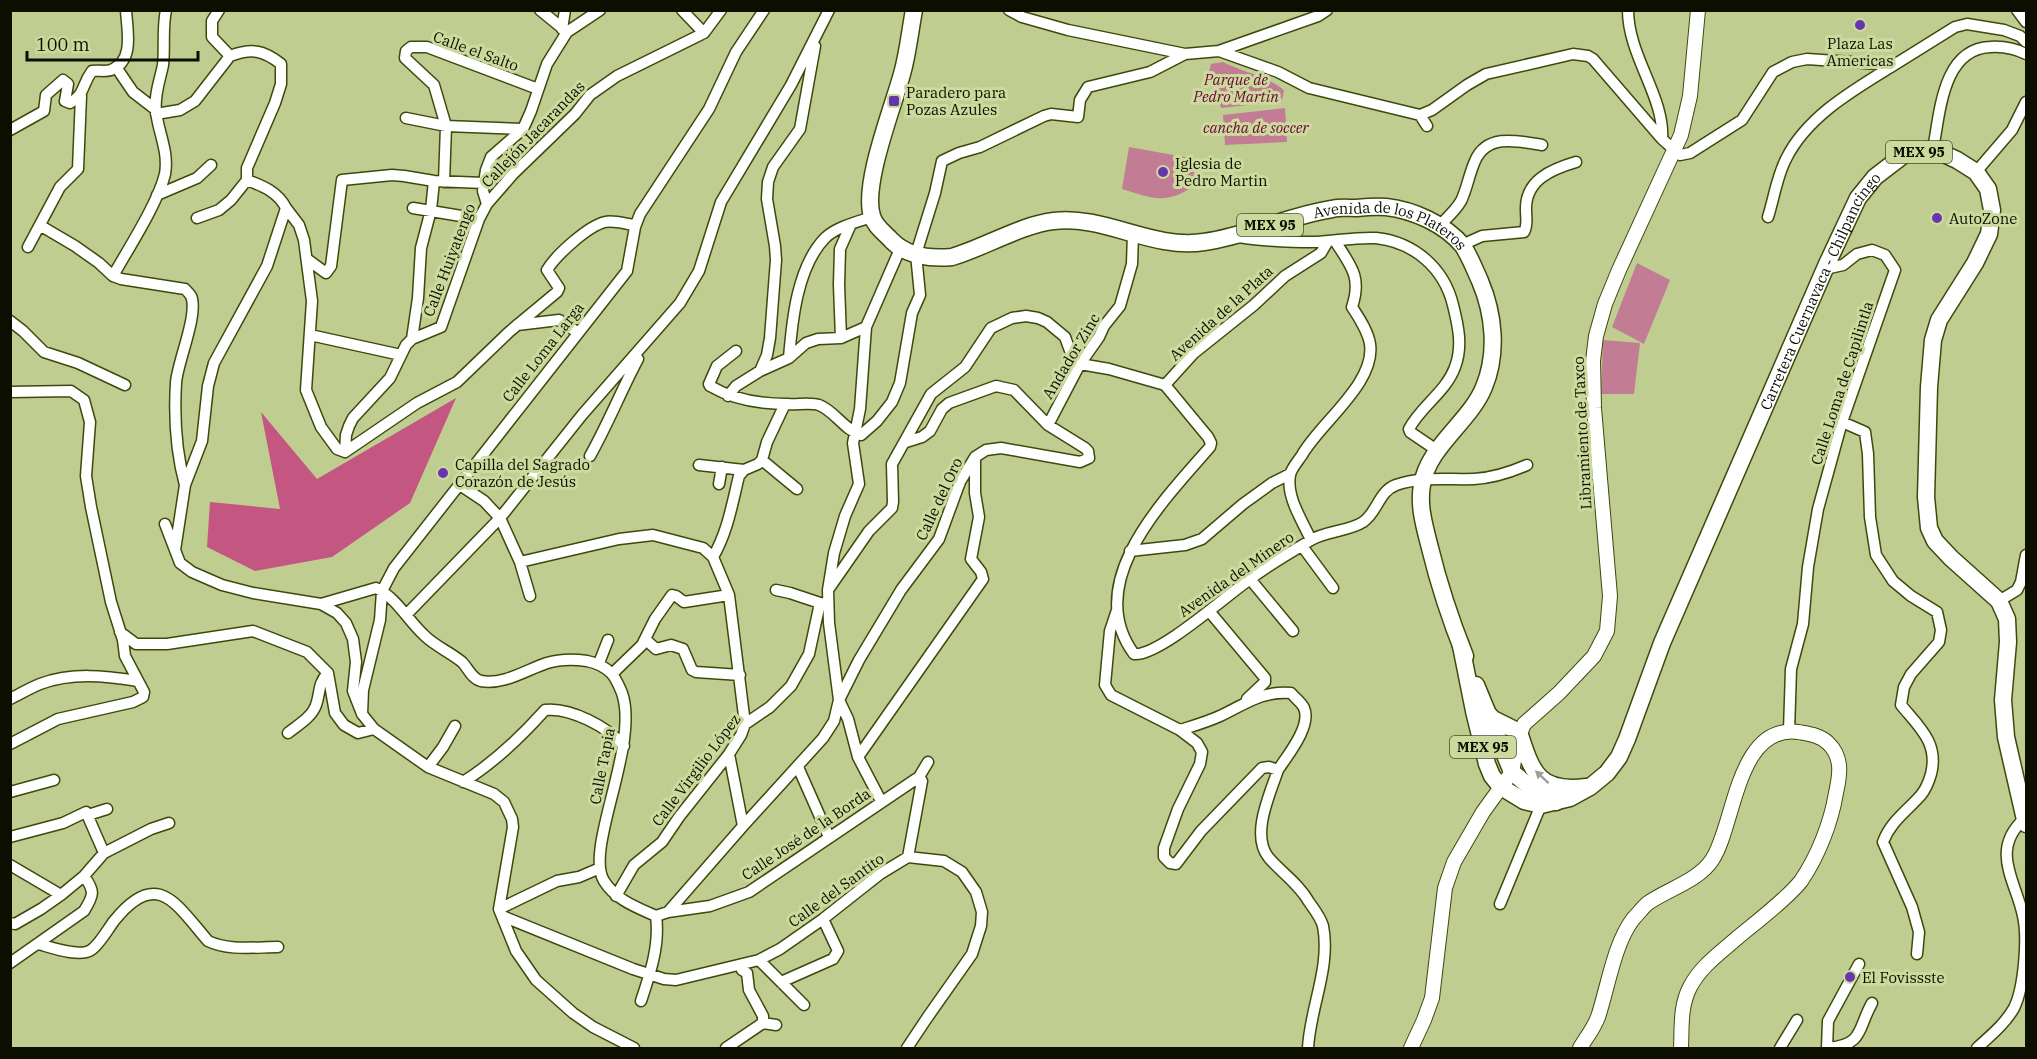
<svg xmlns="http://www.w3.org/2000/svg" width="2037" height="1059" viewBox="0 0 2037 1059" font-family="'IBM Plex Serif',serif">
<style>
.green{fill:#c27d94}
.forest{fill:#c35781}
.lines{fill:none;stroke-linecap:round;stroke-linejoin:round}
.minor-casing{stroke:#3f480b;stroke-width:13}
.secondary-casing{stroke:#3f480b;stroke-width:16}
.primary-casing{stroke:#3f480b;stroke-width:19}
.minor{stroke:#fff;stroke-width:10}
.secondary{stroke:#fff;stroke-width:14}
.primary{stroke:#fff;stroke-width:16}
.oneway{fill:#9e9f99}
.poi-dot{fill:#6735ac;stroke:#ccda9d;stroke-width:2}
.labels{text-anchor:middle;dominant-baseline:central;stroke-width:6;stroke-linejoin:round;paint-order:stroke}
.shield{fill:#ccda9d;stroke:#464c2f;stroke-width:1.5}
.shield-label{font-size:14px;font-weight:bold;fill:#0c0f00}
.poi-label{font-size:15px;fill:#0c0f00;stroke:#ccda9d;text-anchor:start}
.street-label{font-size:15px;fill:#0c0f00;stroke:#ccda9d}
.park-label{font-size:15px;font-style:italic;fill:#6f063b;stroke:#ccda9d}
</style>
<rect width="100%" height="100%" fill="#c0cd90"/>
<path class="green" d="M1223 62C1244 73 1264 74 1284 90L1282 101 1221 108 1216 88 1210 85 1208 76 1211 64Z
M1285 108 1287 142 1225 145 1223 115Z
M1129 147 1196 159 1192 187C1166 205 1151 198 1122 189Z
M1637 263 1670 280 1644 344 1612 327Z
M1603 340 1640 343 1634 394H1601Z"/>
<path class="forest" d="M456 398 410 503 332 557 255 571 207 547 210 502 280 509 261 412 317 479Z"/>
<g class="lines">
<defs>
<path id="minor" d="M219 10 212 21V37L230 56C252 48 263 50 281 64V84L275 103 247 168V180
M540 10 567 32
M682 10 704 33
M1009 10 1022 17 1068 30 1185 54
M1628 10C1628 56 1665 97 1662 139L1680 155 1690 153 1742 120 1773 72 1792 62 1807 59 1894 65 1955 27 1967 24 2004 30 2020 36 2026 42
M2017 10 2026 22
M562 29 565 10
M1219 51 1278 72 1309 88 1420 115 1432 110 1467 85 1486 74 1573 54 1588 56 1593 59 1662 139
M116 67 133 92 155 109
M156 114 180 110 195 101 230 56
M1420 115 1427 126
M406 118 446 126 523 129
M10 130 44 111 46 95 63 80 68 84 65 101 70 103C86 93 81 86 92 71 98 70 105 72 111 70 135 61 127 30 126 10
M1933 149C1940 114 1942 49 1990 47 2004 46 2014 48 2026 54
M1976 172 2012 130 2026 102
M444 182 446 126 434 85 405 58 406 51 411 47H427L538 89
M157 195 197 178 211 165
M487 204 513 174 575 114 590 95 617 76 704 33 721 10
M286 208 299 225 304 240 312 301 306 390 321 427 337 449 345 452
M413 208 479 219
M1768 217C1774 198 1777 176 1786 159 1807 116 1855 89 1894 65
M197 218 219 210 231 200 247 180
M41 226 75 246 99 263 113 276 121 279 185 289C187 291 189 293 191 296 199 314 177 363 176 383 174 416 176 452 185 485
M1439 226C1446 219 1456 210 1461 201 1467 189 1469 174 1475 161 1487 133 1518 141 1542 145
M1239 237C1264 241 1291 242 1316 242 1336 241 1356 237 1376 238 1414 242 1444 268 1453 305 1458 325 1463 346 1455 367 1446 392 1421 406 1409 429L1410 432 1438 451
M1462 245 1482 236 1524 232C1528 225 1526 218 1526 210 1525 180 1552 169 1576 162
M28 247 60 187 78 169 81 96
M307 259 326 273 331 266 342 180 392 175 404 176 434 181 484 183
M113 276C128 249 158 203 165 174 169 151 158 132 156 111 154 95 160 80 163 65 165 47 162 29 166 10
M10 321 23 331 44 352 78 363 125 385
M517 325 559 320 577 332
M310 335 401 355
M841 338 839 285 840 249 851 224
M412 339 418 298 421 248 431 210 434 181
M736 351 717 366 709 384 710 386C734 400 759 404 787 404 796 405 811 402 819 405 835 411 844 430 861 435L877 421 892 402 900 383 912 313 920 295 916 254 935 193 942 161 959 153 980 147 1044 116 1051 114 1078 117 1080 100 1088 87 1150 72 1185 54 1219 51 1318 16 1327 10
M789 358C792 321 797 267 825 238 836 227 857 222 872 217
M760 371 767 355 770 338 776 260 775 246 767 199 768 182 773 167 800 129 815 46
M1165 385 1194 353 1254 305 1285 276 1321 253 1328 241
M10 392 71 391 84 400 90 422 86 476 91 507 111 602 123 640 125 656 144 692 143 697 133 702 58 719 10 744
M728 396 736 386 760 371 789 358 806 343 818 339 841 338 866 327
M1842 422 1865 432 1868 454 1870 517 1876 555 1893 581 1911 596 1937 612 1941 630 1939 642 1911 674 1904 687 1901 705C1919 727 1939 743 1931 774 1929 781 1926 789 1921 795 1907 811 1891 821 1883 842L1912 907 1919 932 1917 954
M1048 425 1080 364 1099 337 1104 326 1120 306 1132 264 1133 234
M345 452 346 435 349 426 353 418 390 378 406 345 412 339 441 327 479 219 487 204 483 191 484 183 486 170 491 157 523 129 531 111 547 64 567 32 600 10
M345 452 417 403 457 382 509 332 557 292 559 288 547 270C556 255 588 226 605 222 614 220 626 224 634 225L635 227
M590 456C608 424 621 391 638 359
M762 460 797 489
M699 465 744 470
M719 484 722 467
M460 485 484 501 500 518 520 562 530 596
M165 524 180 563 192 572 222 585 253 593 321 604 337 613 346 623 353 639 356 662 353 691 362 714 374 729 428 767 494 794 504 802 512 819 513 827 499 909 516 951 536 980 573 1013 593 1027 634 1048
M1311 540C1302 520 1286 497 1290 475 1291 469 1298 461 1302 455 1320 423 1376 383 1370 344 1368 331 1359 318 1352 307 1362 277 1351 266 1335 241
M1302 546 1333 588
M175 550 185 485 202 441 208 386 214 363 267 266 286 208C278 192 263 186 247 180
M1130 551 1185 545 1202 539 1243 504 1272 483 1290 474
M713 557C728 531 732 504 739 476L744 470 758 464 762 460 767 442 785 404
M520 562 619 539 653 535 703 548 713 557 729 595 745 724
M1250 579 1293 631
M776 590 790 593 820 603
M828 590 869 531 892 508 893 502 892 464 931 394 965 367 991 328 1012 318 1026 316 1038 318 1047 322 1065 337 1072 356 1080 364 1109 369 1165 385 1208 437 1211 443 1210 447C1165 499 1081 582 1134 654 1158 657 1227 595 1249 580 1268 565 1290 553 1311 540 1326 531 1350 531 1363 522 1377 513 1379 491 1396 485 1422 476 1448 480 1474 479 1492 478 1511 472 1527 465
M1999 601 2017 590 2021 582 2026 555
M321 604 376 588C397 598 408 621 425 636 435 646 450 652 462 662 468 668 472 679 481 681 504 685 526 670 547 663 560 659 574 659 587 661 597 663 604 666 611 673 616 678 619 686 622 693 640 745 584 849 604 881 616 900 636 907 656 916L668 912 710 906 749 892 919 777
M1117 610 1110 631 1107 663 1105 685 1111 695 1180 730 1197 743 1202 752 1200 764 1178 809 1164 848V857L1170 863 1176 864 1201 831 1262 768 1269 767 1278 770C1270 794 1250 836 1269 858 1282 873 1299 884 1309 902 1314 909 1321 918 1323 926 1331 967 1310 1008 1308 1048
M1209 611 1265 678V682L1247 699
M406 615 500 518 582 415 680 303 699 271 721 202 791 85 829 10
M120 632 136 644H167L253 631 307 652 328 673 335 713 344 725 358 733 374 729
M645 639 656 649 671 645 683 649 692 670 696 672 740 675
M599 663 608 640
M613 673 642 645 655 619 672 595 676 596 684 602 729 595
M10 699C20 694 30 688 40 684 73 672 105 676 138 681
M362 714 363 690 380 620 382 591 394 568 627 271 635 227 640 214 709 109 736 52 764 10
M1180 730C1193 726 1207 722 1220 716 1246 704 1260 691 1291 693 1295 698 1302 703 1304 708 1312 726 1287 756 1278 770
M1789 731 1791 669 1803 624 1808 567 1818 509 1842 422 1895 270 1885 255 1872 250 1857 254 1843 265 1825 269
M288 733C298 725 312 717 316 705 321 691 317 685 328 673
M729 754 743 826
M858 757 983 579 981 572 971 559 979 517 975 493V457
M428 767 443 747 455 726
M798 767 829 837
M919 777 928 762
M463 782C495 762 520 738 545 710 570 707 608 727 624 746
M10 792 54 780
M881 801 858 757 848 719 839 700 829 623 828 590 834 553 845 516 859 484 853 443 860 409 866 327 900 249
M88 815 107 809
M10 837 63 823 86 812 104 853
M908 857 922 781 919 777
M10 865 61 895
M616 896 634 865 662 842 679 817 729 754 741 735 745 724 770 707 791 686 809 654 820 603 828 604
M1500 904 1541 805
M499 909 557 881 579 877 600 868
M668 912 743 826 823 738 834 721 839 700 859 660 901 590 939 539 960 482 975 457 986 450 1001 448 1080 462 1089 458 1088 451 1085 448 1048 425 1014 390 996 386 949 403 942 409 930 431 922 437 906 442
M502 916 633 969 664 979 676 980 759 960 780 949 823 919 880 874 908 857 944 861 962 872 976 892 982 912 981 926 972 954 927 1018 907 1048
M10 923 15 924 41 909 61 895 84 876 104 853 151 829 169 823
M38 944C50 947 80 958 91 950 99 945 108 929 114 921 157 867 176 904 208 941 228 951 256 947 278 947
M759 960 804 1005
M10 963 84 911C94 895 95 891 84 876
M741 965 742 970 747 973 749 990 763 1016V1023
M781 982 833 959 838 951 823 919
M641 1001C650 974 660 945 656 916
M763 1023 776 1025
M726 1048 763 1023
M1780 1048 1797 1020
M1827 1048 1828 1021 1859 964
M1829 1048C1864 1044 1857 1030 1872 1003
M1977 1048C1990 1036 2005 1024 2014 1008 2024 988 2028 938 2023 916 2016 881 1989 850 2025 818"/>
<path id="secondary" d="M1411 1048 1424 1020 1432 998 1445 888 1454 862 1483 812 1512 772 1518 739 1524 724 1559 693 1594 656 1607 631 1610 596 1594 408 1593 361 1596 336 1605 304 1619 270 1681 135 1690 96 1698 10
M1580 1048C1586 1038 1594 1028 1598 1017 1608 987 1614 944 1633 919 1638 914 1643 907 1648 903 1668 889 1698 881 1712 860 1735 826 1736 724 1798 732 1809 734 1820 735 1828 743 1843 757 1840 775 1836 793 1831 823 1818 856 1801 881 1787 899 1755 923 1737 938 1720 953 1701 966 1690 987 1680 1006 1682 1027 1681 1048"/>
<g id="primary">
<path id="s1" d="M914 10C910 31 908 53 902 74 893 107 862 185 872 216 875 227 885 233 892 241 907 256 931 259 952 257 983 248 1023 224 1054 221 1105 215 1152 250 1204 242 1247 236 1288 216 1332 209 1340 207 1348 208 1356 208 1366 207 1376 206 1386 207 1413 210 1445 224 1463 246 1470 257 1475 270 1480 281 1494 314 1498 353 1484 387 1470 422 1428 446 1422 485 1418 506 1425 528 1430 548 1439 585 1451 621 1465 656"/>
<path id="s2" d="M1461 646 1474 711 1487 764 1492 776 1501 787 1524 801 1541 805 1570 798 1590 787 1607 773 1619 757 1627 739 1662 643 1827 264 1858 198 1875 177 1905 154 1933 149 1957 160 1976 172 1988 189 1992 210 1989 234 1975 263 1939 320 1933 340 1929 387 1926 497 1929 528 1935 541 1951 558 1999 601 2007 619 2008 642 2003 700 2006 737 2026 824"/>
<path d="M1476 685 1512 772 1531 788 1556 802"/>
<path d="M1488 714 1493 719 1519 732C1532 772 1538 793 1586 787"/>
</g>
</defs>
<use href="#minor" class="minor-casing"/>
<use href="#secondary" class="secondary-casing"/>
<use href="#primary" class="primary-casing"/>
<use href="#minor" class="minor"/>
<use href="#secondary" class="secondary"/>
<use href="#primary" class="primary"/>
</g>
<defs><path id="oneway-solid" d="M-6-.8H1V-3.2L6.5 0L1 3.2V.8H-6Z" transform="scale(1.5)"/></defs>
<use class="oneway" href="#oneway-solid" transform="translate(1542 777) rotate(-137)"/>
<g class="poi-dot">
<circle cx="1860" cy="25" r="6"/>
<rect x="888" y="95" width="12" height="12" rx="3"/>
<circle cx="1163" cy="172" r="6"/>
<circle cx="1937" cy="218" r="6"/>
<circle cx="443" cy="473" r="6"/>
<circle cx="1850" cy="977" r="6"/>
</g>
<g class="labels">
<g class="shield">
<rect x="1886" y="141" width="66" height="22" rx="4.5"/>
<rect x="1237" y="214" width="66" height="22" rx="4.5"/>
<rect x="1450" y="736" width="66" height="22" rx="4.5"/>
</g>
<g class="shield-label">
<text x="1919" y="152">MEX 95</text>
<text x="1270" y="225">MEX 95</text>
<text x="1483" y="747">MEX 95</text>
</g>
<g class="poi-label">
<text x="1860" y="43" text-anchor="middle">Plaza Las<tspan x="1860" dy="17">Americas</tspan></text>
<text x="906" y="92">Paradero para<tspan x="906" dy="17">Pozas Azules</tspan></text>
<text x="1175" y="163">Iglesia de<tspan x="1175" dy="17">Pedro Martin</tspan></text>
<text x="1949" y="218">AutoZone</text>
<text x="455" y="464">Capilla del Sagrado<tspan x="455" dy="17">Corazón de Jesús</tspan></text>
<text x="1862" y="977">El Fovissste</text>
</g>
<g class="street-label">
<text transform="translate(476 51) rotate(20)">Calle el Salto</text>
<text transform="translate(533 134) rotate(-46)">Callejón Jacarandas</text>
<text stroke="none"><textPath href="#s1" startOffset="764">Avenida de los Plateros</textPath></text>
<text transform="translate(449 260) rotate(-69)">Calle Huiyatengo</text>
<text stroke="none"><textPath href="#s2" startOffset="795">Carretera Cuernavaca - Chilpancingo</textPath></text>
<text transform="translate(1221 313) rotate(-42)">Avenida de la Plata</text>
<text transform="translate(543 352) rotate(-52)">Calle Loma Larga</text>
<text transform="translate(1071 356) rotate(-59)">Andador Zinc</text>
<text transform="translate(1842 383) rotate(-72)">Calle Loma de Capilintla</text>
<text transform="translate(1582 433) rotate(-93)">Libramiento de Taxco</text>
<text transform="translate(939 499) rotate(-65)">Calle del Oro</text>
<text transform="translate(1236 574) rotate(-35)">Avenida del Minero</text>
<text transform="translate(602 766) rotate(-79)">Calle Tapia</text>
<text transform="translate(696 770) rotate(-53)">Calle Virgilio López</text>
<text transform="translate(806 834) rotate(-34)">Calle José de la Borda</text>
<text transform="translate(836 890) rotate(-36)">Calle del Santito</text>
</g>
<g class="park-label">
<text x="1236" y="79">Parque de<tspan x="1236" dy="17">Pedro Martin</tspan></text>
<text x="1256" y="127">cancha de soccer</text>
</g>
</g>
<rect width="2037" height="1059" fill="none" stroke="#0c0f00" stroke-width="24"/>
<path d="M27 51v9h171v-9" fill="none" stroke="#0c0f00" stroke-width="3"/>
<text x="36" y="51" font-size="18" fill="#0c0f00" stroke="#ccda9d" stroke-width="4.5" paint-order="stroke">100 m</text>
</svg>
